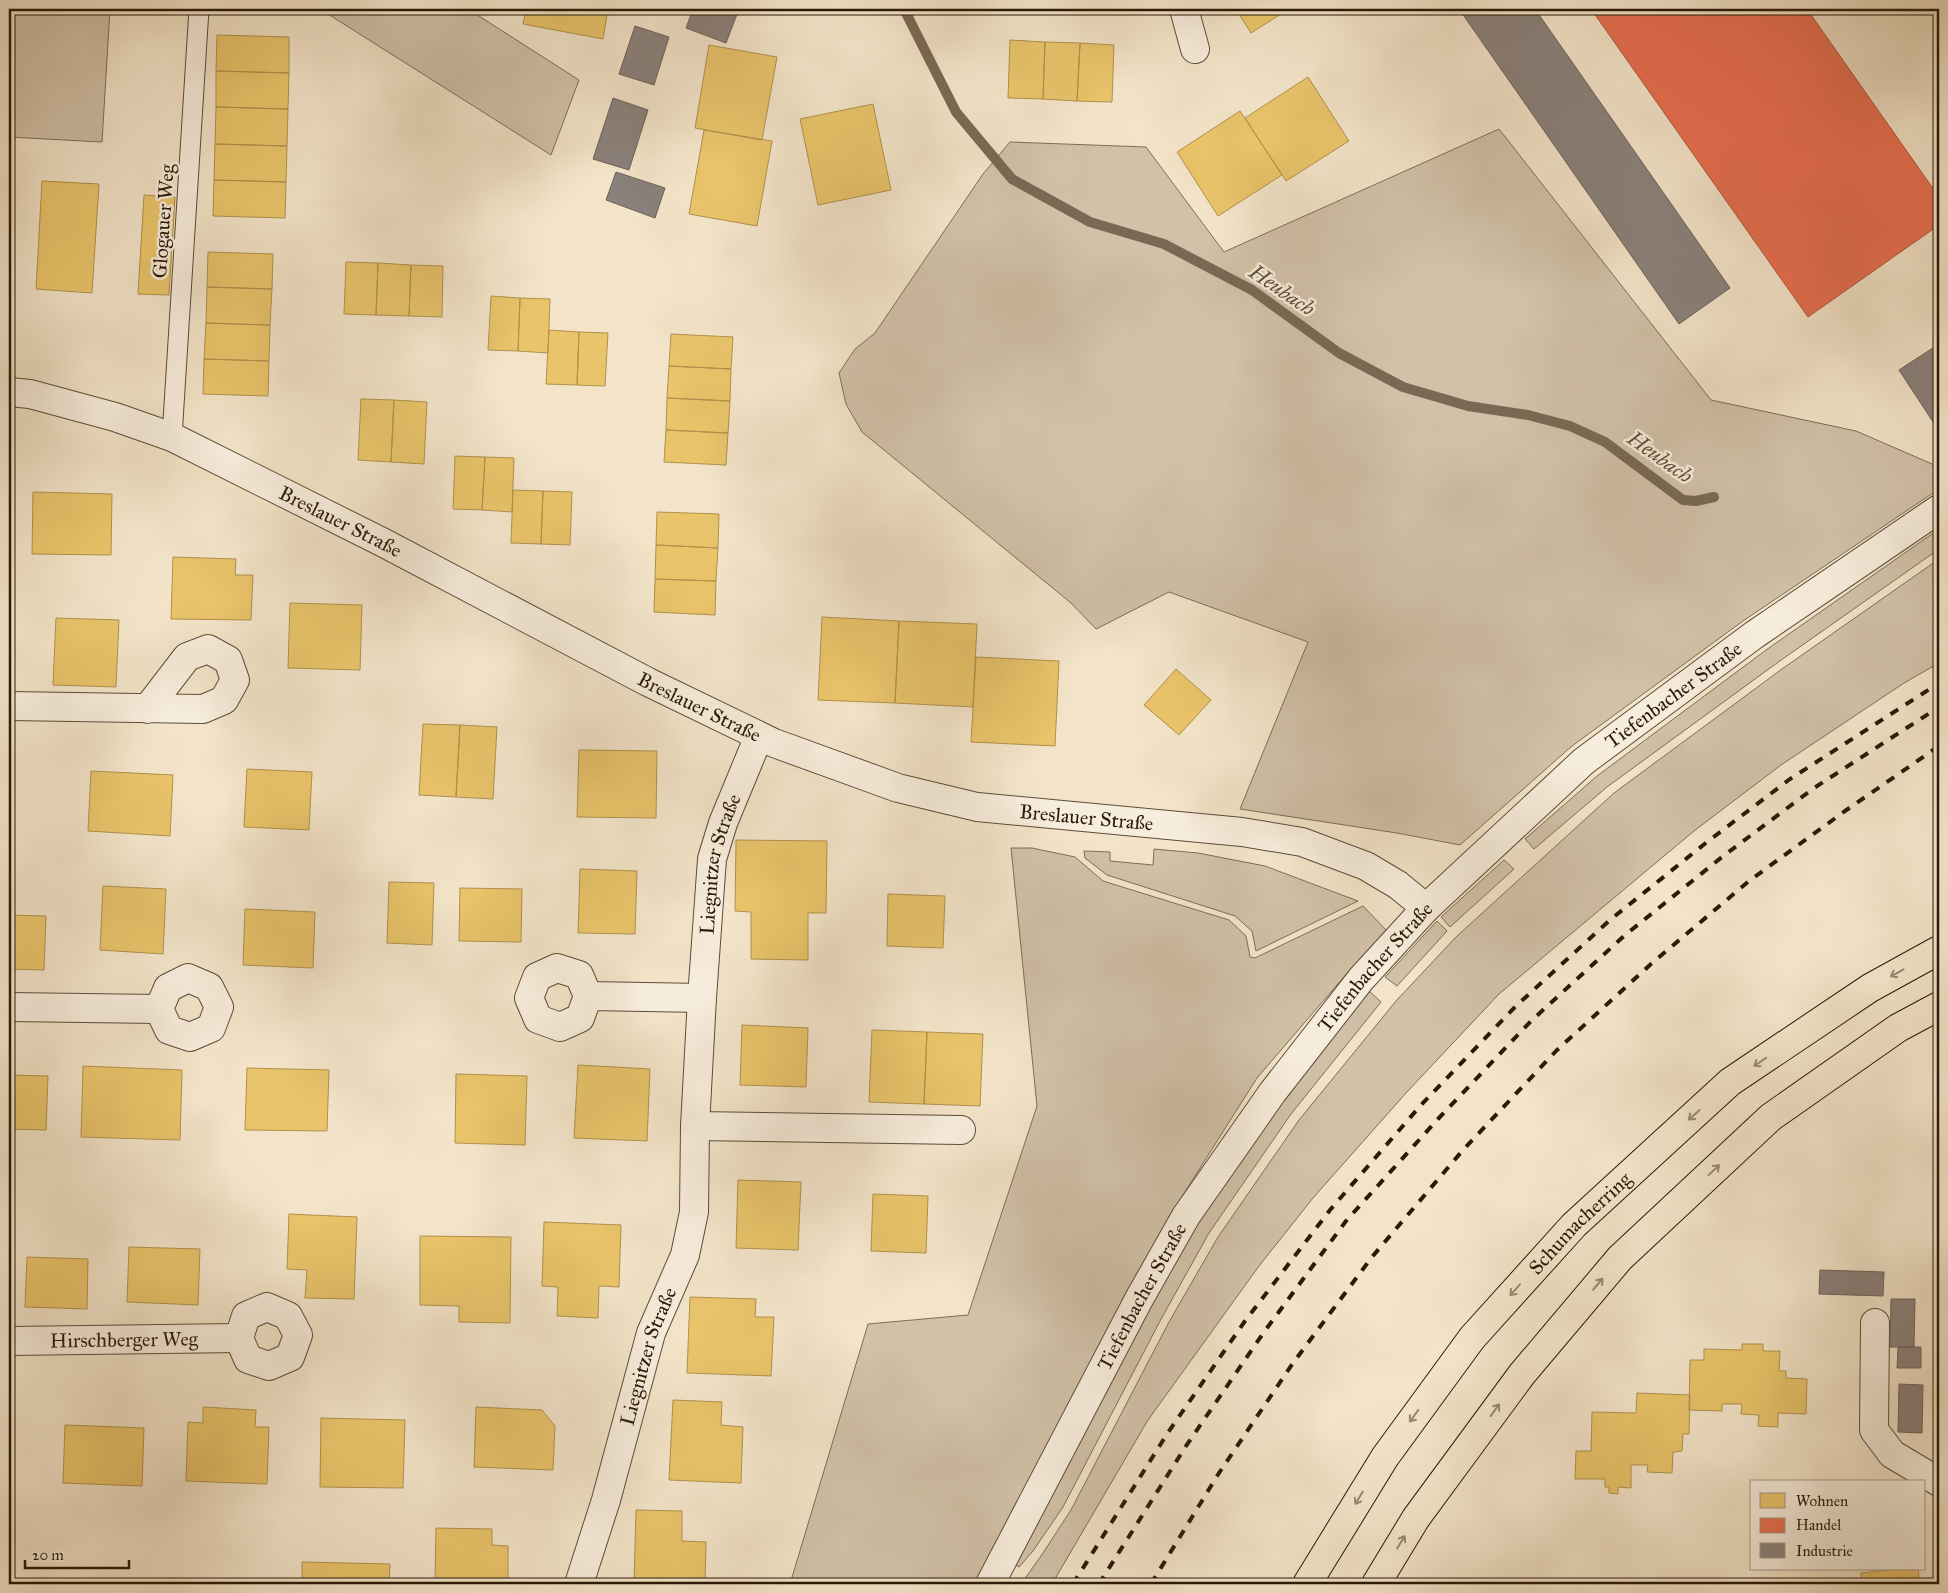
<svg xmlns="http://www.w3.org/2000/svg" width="1948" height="1593" viewBox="0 0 1948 1593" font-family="'IM FELL Great Primer',serif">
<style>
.green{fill:#d1c1a8;stroke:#7d6d58}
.homes{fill:#e9c46a;stroke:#af914c}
.shops{fill:#e76f51;stroke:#ae553b}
.industry{fill:#8a817c;stroke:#6d6259}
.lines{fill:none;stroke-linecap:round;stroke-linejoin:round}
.stream{stroke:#796954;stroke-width:10}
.lane-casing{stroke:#5c4c38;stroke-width:21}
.street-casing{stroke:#5c4c38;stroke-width:30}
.primary-casing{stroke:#291907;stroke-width:30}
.lane{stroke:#f7eddc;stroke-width:19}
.street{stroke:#f7eddc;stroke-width:28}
.primary{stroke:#f3e4c9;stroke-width:28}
.rail{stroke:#291907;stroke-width:4;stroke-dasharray:9 9;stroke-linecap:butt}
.oneway{stroke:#988972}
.labels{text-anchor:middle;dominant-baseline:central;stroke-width:5;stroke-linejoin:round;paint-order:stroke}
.street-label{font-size:20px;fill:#291907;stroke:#f7eddc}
.water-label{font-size:21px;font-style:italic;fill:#5e4f3a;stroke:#f7eddc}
</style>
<rect width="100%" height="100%" fill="#f3e4c9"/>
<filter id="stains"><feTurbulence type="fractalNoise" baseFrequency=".004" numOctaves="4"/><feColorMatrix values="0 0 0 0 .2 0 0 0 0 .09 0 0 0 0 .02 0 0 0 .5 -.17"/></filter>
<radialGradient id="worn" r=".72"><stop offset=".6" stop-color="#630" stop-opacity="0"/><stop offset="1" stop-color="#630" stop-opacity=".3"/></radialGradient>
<path class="green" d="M9 9H110L102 142 9 137Z
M320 9H468L579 80 551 155Z
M1499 129 1711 400 1856 431 1939 467V489L1743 621 1572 746 1460 845 1397 833 1240 809 1308 642 1169 592 1096 629 1071 603 862 432 846 404 839 373 855 349 875 333 983 174 1010 142 1146 147 1224 252Z
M1939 529V549L1777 663 1607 787 1534 849 1525 839 1597 776 1766 650Z
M1939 559V663L1904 683 1781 765 1694 831 1499 994 1406 1093 1313 1198 1259 1266 1148 1420 1052 1584H1021L1041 1556 1071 1510 1169 1322 1218 1237 1299 1120 1396 1001 1456 937 1614 793 1782 669Z
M1011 848H1032L1075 857 1103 881 1229 920 1246 936 1250 957 1255 958 1363 906 1387 931 1349 971 1257 1078 1176 1206 1129 1292 979 1584H790L868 1324 968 1315 1037 1106Z
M1154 849 1198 853 1265 866 1358 901 1256 951 1252 931 1235 916 1107 875 1085 858 1084 851 1110 852V861L1153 865Z
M1504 860 1514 869 1450 927 1441 917Z
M1437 921 1447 931 1397 986 1385 977Z
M1369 991 1381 1002 1291 1114 1209 1233 1160 1321 1063 1507 1033 1551 1019 1567 1014 1564 1196 1221 1281 1096Z"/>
<path class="homes" d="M526 9H608L603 39 523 24Z
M1236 9H1289L1251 33Z
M217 35 289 37V73L216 71Z
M1010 40 1045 42 1043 99 1008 98Z
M1045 42 1080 43 1077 101 1043 99Z
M1080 43 1114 45 1112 102 1077 101Z
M709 45 777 57 762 140 695 128Z
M216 71 289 73 288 109 216 107Z
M1308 77 1349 141 1286 181 1245 118Z
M873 104 891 190 818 205 800 119Z
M216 107 288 109 287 146 215 144Z
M1240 111 1282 175 1218 216 1177 152Z
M704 130 772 141 757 226 689 214Z
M215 144 287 146 286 182 214 180Z
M214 180 286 182 285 218 213 216Z
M42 181 99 184 92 293 36 289Z
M144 195 175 197 169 295 138 294Z
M208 252 273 254 272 289 207 287Z
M346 262 378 263 376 315 344 314Z
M378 263 411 265 409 316 376 315Z
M411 265 443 266 442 317 409 316Z
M207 287 272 289 270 325 206 323Z
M491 296 520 298 518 351 488 350Z
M520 298 550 299 548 353 518 351Z
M206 323 270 325 269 361 204 359Z
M549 330 579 332 577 385 546 384Z
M579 332 608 333 605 386 577 385Z
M671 334 733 337 731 369 669 366Z
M204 359 269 361 268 396 203 394Z
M669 366 731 369 730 401 667 398Z
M667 398 730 401 728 433 666 430Z
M361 399 394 400 391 462 358 460Z
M394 400 427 402 424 464 391 462Z
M666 430 728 433 726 465 664 462Z
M455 456 485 457 482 510 453 509Z
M485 457 514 458 512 512 482 510Z
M513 490 543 491 541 544 511 543Z
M543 491 572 492 570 545 541 544Z
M33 492 112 494 111 555 32 554Z
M657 512 719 514 718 548 656 545Z
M656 545 718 548 716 581 655 579Z
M173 557 236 559 235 575H253L251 620 171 619Z
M655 579 716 581 715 615 654 612Z
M290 603 362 605 360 670 288 668Z
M822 617 899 621 895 703 818 700Z
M56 618 119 620 116 687 53 685Z
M899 621 977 624 973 707 895 703Z
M976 657 1059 661 1055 746 971 742Z
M1176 669 1211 700 1179 735 1144 705Z
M423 724 460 725 456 797 419 795Z
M460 725 497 727 493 799 456 797Z
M579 750 657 751 656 818 577 817Z
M9 762H12L11 832H9Z
M247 769 312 772 309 830 244 827Z
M91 771 173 775 170 836 88 831Z
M736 840 827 841 826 913H808V960L751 959V912L735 911Z
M580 869 637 871 635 934 578 933Z
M389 882 434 883 432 945 387 943Z
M103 886 166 889 163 954 100 950Z
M460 888 522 889 521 942 459 941Z
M888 894 945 896 943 948 887 946Z
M245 909 315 912 313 968 243 965Z
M9 915 46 916 44 970 9 969Z
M742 1025 808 1028 806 1087 740 1085Z
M872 1030 927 1032 924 1104 869 1102Z
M927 1032 983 1034 980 1106 924 1104Z
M578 1065 650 1069 647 1141 574 1138Z
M83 1066 182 1070 180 1140 81 1137Z
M247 1068 329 1070 327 1131 245 1130Z
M456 1074 527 1076 525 1145 455 1143Z
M9 1075 48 1076 46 1130 9 1129Z
M738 1180 801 1182 798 1250 736 1248Z
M873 1194 928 1196 926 1253 871 1251Z
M289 1214 357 1217 354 1299 305 1298 307 1270 287 1269Z
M544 1222 621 1225 619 1287 599 1286 598 1318 557 1316 558 1287 542 1286Z
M420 1236 511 1237 510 1323 459 1322V1306L420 1305Z
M129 1247 200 1249 198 1305 127 1302Z
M27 1257 88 1259 87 1309 25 1307Z
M690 1297 756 1299 755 1317H774L771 1376 687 1373Z
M1742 1344H1763V1351H1780L1779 1371H1786V1378L1807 1379 1806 1414 1778 1413V1427L1758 1426 1759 1415 1741 1414 1742 1404H1722V1411L1689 1410 1690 1360H1704V1349L1742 1350Z
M1637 1393 1690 1395 1689 1434H1683L1682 1451 1673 1452 1672 1473 1647 1472 1648 1465H1631V1488L1618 1487V1494L1609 1493V1487H1605V1479H1575L1576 1451H1591L1592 1412 1636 1413Z
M673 1400 722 1402 721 1425 743 1427 741 1483 669 1480Z
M203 1407 256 1410 255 1427H269L267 1484 186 1481 188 1422 203 1423Z
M476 1407 542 1410 555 1426 553 1470 474 1467Z
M321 1418 405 1420 403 1488 320 1487Z
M65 1425 144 1428 142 1486 63 1483Z
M636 1510 682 1511V1541L706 1542 705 1584H634Z
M436 1528 492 1529V1545L508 1546V1584H435Z
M302 1562 390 1564 389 1584H302Z
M1896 1569H1918L1920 1584H1862L1861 1573Z
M165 1578 241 1580V1584H165Z
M39 1579 115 1581V1584H39Z"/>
<path class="shops" d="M1591 9H1807L1939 197V225L1808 317Z"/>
<path class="industry" d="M693 9H739L726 43 686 28Z
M1459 9H1535L1730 288 1679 324Z
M635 26 669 37 654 85 619 74Z
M613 98 648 110 629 170 593 159Z
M616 172 665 188 655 218 606 200Z
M1939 344V431L1899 370Z
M1820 1270 1884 1272 1883 1296 1819 1294Z
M1891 1299H1915L1914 1347H1890Z
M1898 1347H1921V1368H1897Z
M1899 1384 1923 1385 1922 1433 1898 1432Z"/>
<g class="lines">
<path class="stream" d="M904 9 956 112 1012 179 1090 222 1164 244 1252 290 1339 353 1403 387 1468 406 1528 415 1570 426 1605 442 1683 500 1696 501 1714 497"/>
<defs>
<path id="lane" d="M172 437 199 9"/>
<g id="street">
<path d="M1184 9 1195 49"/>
<path id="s1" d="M9 392 30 394 115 417 172 437 382 542 648 682 774 743 898 788 977 807 1242 832 1302 842 1366 866 1398 885 1426 908"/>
<path d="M9 706 203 709 224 700 235 680 228 660 208 649 187 657 147 709"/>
<path d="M557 968 579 975 588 996 580 1018 560 1027 538 1019 529 998 537 977Z"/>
<path d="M188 978 209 987 219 1007 211 1028 190 1037 169 1030 159 1009 168 988Z"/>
<path d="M588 996 702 998"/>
<path d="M9 1007 159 1009"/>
<path d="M695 1126 961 1130"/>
<path d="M267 1307 288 1316 298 1335 290 1357 269 1366 248 1359 239 1338 246 1316Z"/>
<path d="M1875 1323 1874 1430 1892 1454 1939 1482"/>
<path id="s2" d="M9 1341 239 1338"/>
<path id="s3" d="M579 1584 606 1500 651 1333 685 1255 694 1212 695 1126 702 998 712 859 723 823 759 736"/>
<path id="s4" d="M990 1584 1139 1299 1186 1216 1272 1093 1361 979 1426 908 1584 761 1754 635 1939 509"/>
</g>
<g id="primary">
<path id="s5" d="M1307 1584 1385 1457 1472 1338 1574 1225 1730 1082 1870 988 1939 950"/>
<path d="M1376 1584 1416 1518 1522 1374 1620 1258 1771 1117 1898 1028 1939 1006"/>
</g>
</defs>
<use href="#lane" class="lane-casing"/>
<use href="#street" class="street-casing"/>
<use href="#primary" class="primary-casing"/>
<use href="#lane" class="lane"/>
<use href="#street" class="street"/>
<use href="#primary" class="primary"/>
<path class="rail" d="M1073 1584 1167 1434 1245 1321 1330 1210 1421 1105 1516 1006 1610 920 1707 842 1790 779 1939 683
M1099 1584 1186 1446 1264 1332 1346 1221 1438 1119 1531 1021 1624 936 1722 857 1814 788 1939 707
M1151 1584 1219 1473 1293 1363 1372 1257 1463 1150 1557 1050 1651 964 1749 881 1845 811 1939 746"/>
</g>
<defs><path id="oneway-shaft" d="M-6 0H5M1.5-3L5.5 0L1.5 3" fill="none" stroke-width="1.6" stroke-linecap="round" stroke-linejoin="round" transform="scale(1.25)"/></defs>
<g class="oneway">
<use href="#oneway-shaft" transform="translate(1897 973) rotate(151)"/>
<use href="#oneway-shaft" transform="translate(1760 1062) rotate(146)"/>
<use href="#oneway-shaft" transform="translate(1694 1115) rotate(138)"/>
<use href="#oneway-shaft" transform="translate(1714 1170) rotate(-43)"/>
<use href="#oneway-shaft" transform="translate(1598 1284) rotate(-50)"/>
<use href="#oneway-shaft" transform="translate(1515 1290) rotate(132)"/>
<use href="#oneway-shaft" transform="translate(1495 1410) rotate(-54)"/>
<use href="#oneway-shaft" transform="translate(1414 1416) rotate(126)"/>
<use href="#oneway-shaft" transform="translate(1359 1498) rotate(121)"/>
<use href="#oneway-shaft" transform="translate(1401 1542) rotate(-59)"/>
</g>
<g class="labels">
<g class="street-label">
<text transform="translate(163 221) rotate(-86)">Glogauer Weg</text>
<text stroke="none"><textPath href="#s1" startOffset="358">Breslauer Straße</textPath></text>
<text stroke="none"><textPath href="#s4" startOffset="1135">Tiefenbacher Straße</textPath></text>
<text stroke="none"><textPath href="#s1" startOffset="762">Breslauer Straße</textPath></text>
<text stroke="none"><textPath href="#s1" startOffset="1168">Breslauer Straße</textPath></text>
<text stroke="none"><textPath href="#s3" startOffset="740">Liegnitzer Straße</textPath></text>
<text stroke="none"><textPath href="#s4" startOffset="730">Tiefenbacher Straße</textPath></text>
<text stroke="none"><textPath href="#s5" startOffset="454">Schumacherring</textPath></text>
<text stroke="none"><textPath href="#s4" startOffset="325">Tiefenbacher Straße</textPath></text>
<text stroke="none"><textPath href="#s2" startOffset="115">Hirschberger Weg</textPath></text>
<text stroke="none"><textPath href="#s3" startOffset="238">Liegnitzer Straße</textPath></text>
</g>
<g class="water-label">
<text transform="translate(1282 290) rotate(34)">Heubach</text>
<text transform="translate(1660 457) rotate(35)">Heubach</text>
</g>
</g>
<rect width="1948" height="1593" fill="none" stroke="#f3e4c9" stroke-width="30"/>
<rect x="10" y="10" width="1928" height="1573" fill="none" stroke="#291907" stroke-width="2.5"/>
<rect x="15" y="15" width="1918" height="1563" fill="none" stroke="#291907"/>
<rect x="1750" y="1480" width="175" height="90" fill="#f7eddc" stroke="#a59887"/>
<rect x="1760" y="1493" width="25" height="15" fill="#e9c46a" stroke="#a59887"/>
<text x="1796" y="1506" font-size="15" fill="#291907">Wohnen</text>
<rect x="1760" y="1518" width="25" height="15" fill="#e76f51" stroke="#a59887"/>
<text x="1796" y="1530" font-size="15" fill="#291907">Handel</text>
<rect x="1760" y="1543" width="25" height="15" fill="#8a817c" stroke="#a59887"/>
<text x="1796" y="1556" font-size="15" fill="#291907">Industrie</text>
<path d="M25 1560v8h104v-8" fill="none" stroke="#291907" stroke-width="2.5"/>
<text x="32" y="1560" font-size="15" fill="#291907" stroke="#f7eddc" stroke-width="4" paint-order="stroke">20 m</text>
<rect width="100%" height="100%" filter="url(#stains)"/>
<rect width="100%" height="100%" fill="url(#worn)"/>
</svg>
